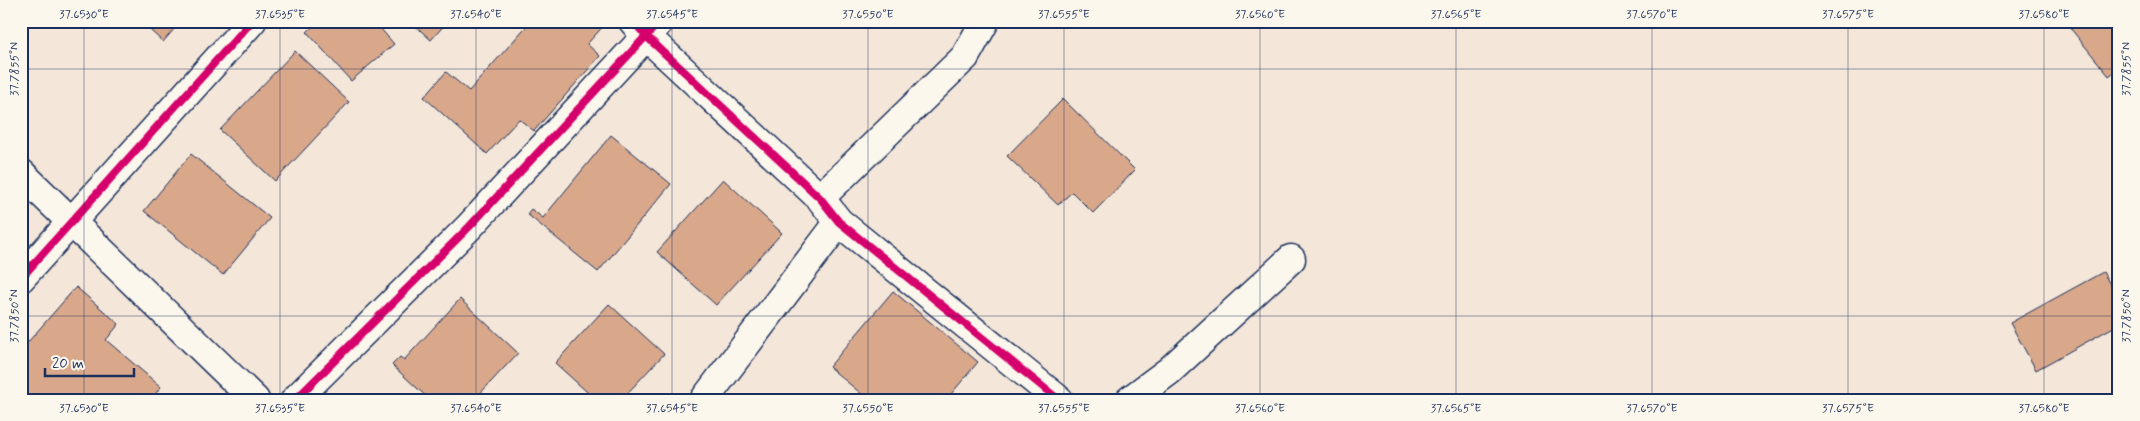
<svg xmlns="http://www.w3.org/2000/svg" width="2140" height="421" viewBox="0 0 2140 421" font-family="Mynerve,sans-serif">
<style>
.building{fill:#d9a88b;stroke:#1b2f5e}
.lines{fill:none;stroke-linecap:round;stroke-linejoin:round}
.minor-casing{stroke:#1b2f5e;stroke-width:31}
.minor{stroke:#fbf7ec;stroke-width:28}
.cycleway-casing{stroke:#fbf7ec;stroke-width:11}
.cycleway{stroke:#d6006c;stroke-width:8}
.ticks{fill:none;stroke:#1b2f5e;stroke-width:1;stroke-opacity:0.45}
.neatline{fill:none;stroke:#1b2f5e;stroke-width:2}
.ticks-label{font-size:12px;text-anchor:middle;fill:#1b2f5e}
</style>
<rect width="100%" height="100%" fill="#f4e7d9"/>
<filter id="ink" filterUnits="userSpaceOnUse"><feTurbulence type="fractalNoise" baseFrequency=".02" numOctaves="2"/><feDisplacementMap in="SourceGraphic" scale="10" xChannelSelector="R" yChannelSelector="G"/><feConvolveMatrix kernelMatrix="1 2 1 2 8 2 1 2 1" color-interpolation-filters="sRGB"/></filter>
<g filter="url(#ink)">
<path class="building" d="M140 21H181L163 42Z
M319 21H374L394 44 351 81 307 32Z
M410 21H448L431 40Z
M531 21H608L587 44 600 56 534 131 519 119 487 154 424 97 446 72 469 91Z
M2080 21H2119V68L2109 76 2071 29Z
M295 51 349 102 275 181 220 130Z
M1063 99 1135 170 1093 213 1072 192 1058 205 1007 156Z
M611 135 671 184 598 272 527 214 531 209 543 218Z
M191 154 270 218 223 275 144 211Z
M723 179 782 233 716 305 657 252Z
M2103 272 2119 300V324L2036 370 2010 323Z
M76 287 119 324 106 340 161 387 150 400H21V350Z
M893 291 978 362 946 400H869L829 367Z
M460 299 518 353 474 400H430L392 365 400 357 404 360Z
M609 304 664 354 621 400H596L555 363Z"/>
<g class="lines">
<defs>
<path id="minor" d="M633 21 646 36 820 198 839 222 1059 400
M21 173 255 400
M820 198 965 57 985 21
M21 278 252 21
M295 400 469 227 660 21
M704 400 839 222
M1130 400 1169 371 1291 259"/>
</defs>
<use href="#minor" class="minor-casing"/>
<use href="#minor" class="minor"/>
<defs>
<path id="cycleway" d="M633 21 646 36 820 198 839 222 1059 400
M21 278 252 21
M295 400 469 227 660 21"/>
</defs>
<use href="#cycleway" class="cycleway-casing"/>
<use href="#cycleway" class="cycleway"/>
</g>
</g>
<path class="ticks" d="M84 21V400M280 21V400M476 21V400M672 21V400M868 21V400M1064 21V400M1260 21V400M1456 21V400M1652 21V400M1848 21V400M2044 21V400M21 69H2119M21 316H2119"/>
<rect width="2140" height="421" fill="none" stroke="#fbf7ec" stroke-width="55"/>
<path d="M45 368v8h89v-8" fill="none" stroke="#1b2f5e" stroke-width="2.5"/>
<text x="52" y="368" font-size="15" fill="#1b2f5e" stroke="#fbf7ec" stroke-width="4" paint-order="stroke">20 m</text>
<rect x="28" y="28" width="2084" height="366" class="neatline"/>
<g class="ticks-label">
<text x="84" y="18">37.6530°E</text>
<text x="280" y="18">37.6535°E</text>
<text x="476" y="18">37.6540°E</text>
<text x="672" y="18">37.6545°E</text>
<text x="868" y="18">37.6550°E</text>
<text x="1064" y="18">37.6555°E</text>
<text x="1260" y="18">37.6560°E</text>
<text x="1456" y="18">37.6565°E</text>
<text x="1652" y="18">37.6570°E</text>
<text x="1848" y="18">37.6575°E</text>
<text x="2044" y="18">37.6580°E</text>
<text transform="translate(14 69) rotate(-90)" y="4">37.7855°N</text>
<text transform="translate(2126 69) rotate(-90)" y="4">37.7855°N</text>
<text transform="translate(14 316) rotate(-90)" y="4">37.7850°N</text>
<text transform="translate(2126 316) rotate(-90)" y="4">37.7850°N</text>
<text x="84" y="412">37.6530°E</text>
<text x="280" y="412">37.6535°E</text>
<text x="476" y="412">37.6540°E</text>
<text x="672" y="412">37.6545°E</text>
<text x="868" y="412">37.6550°E</text>
<text x="1064" y="412">37.6555°E</text>
<text x="1260" y="412">37.6560°E</text>
<text x="1456" y="412">37.6565°E</text>
<text x="1652" y="412">37.6570°E</text>
<text x="1848" y="412">37.6575°E</text>
<text x="2044" y="412">37.6580°E</text>
</g>
</svg>
